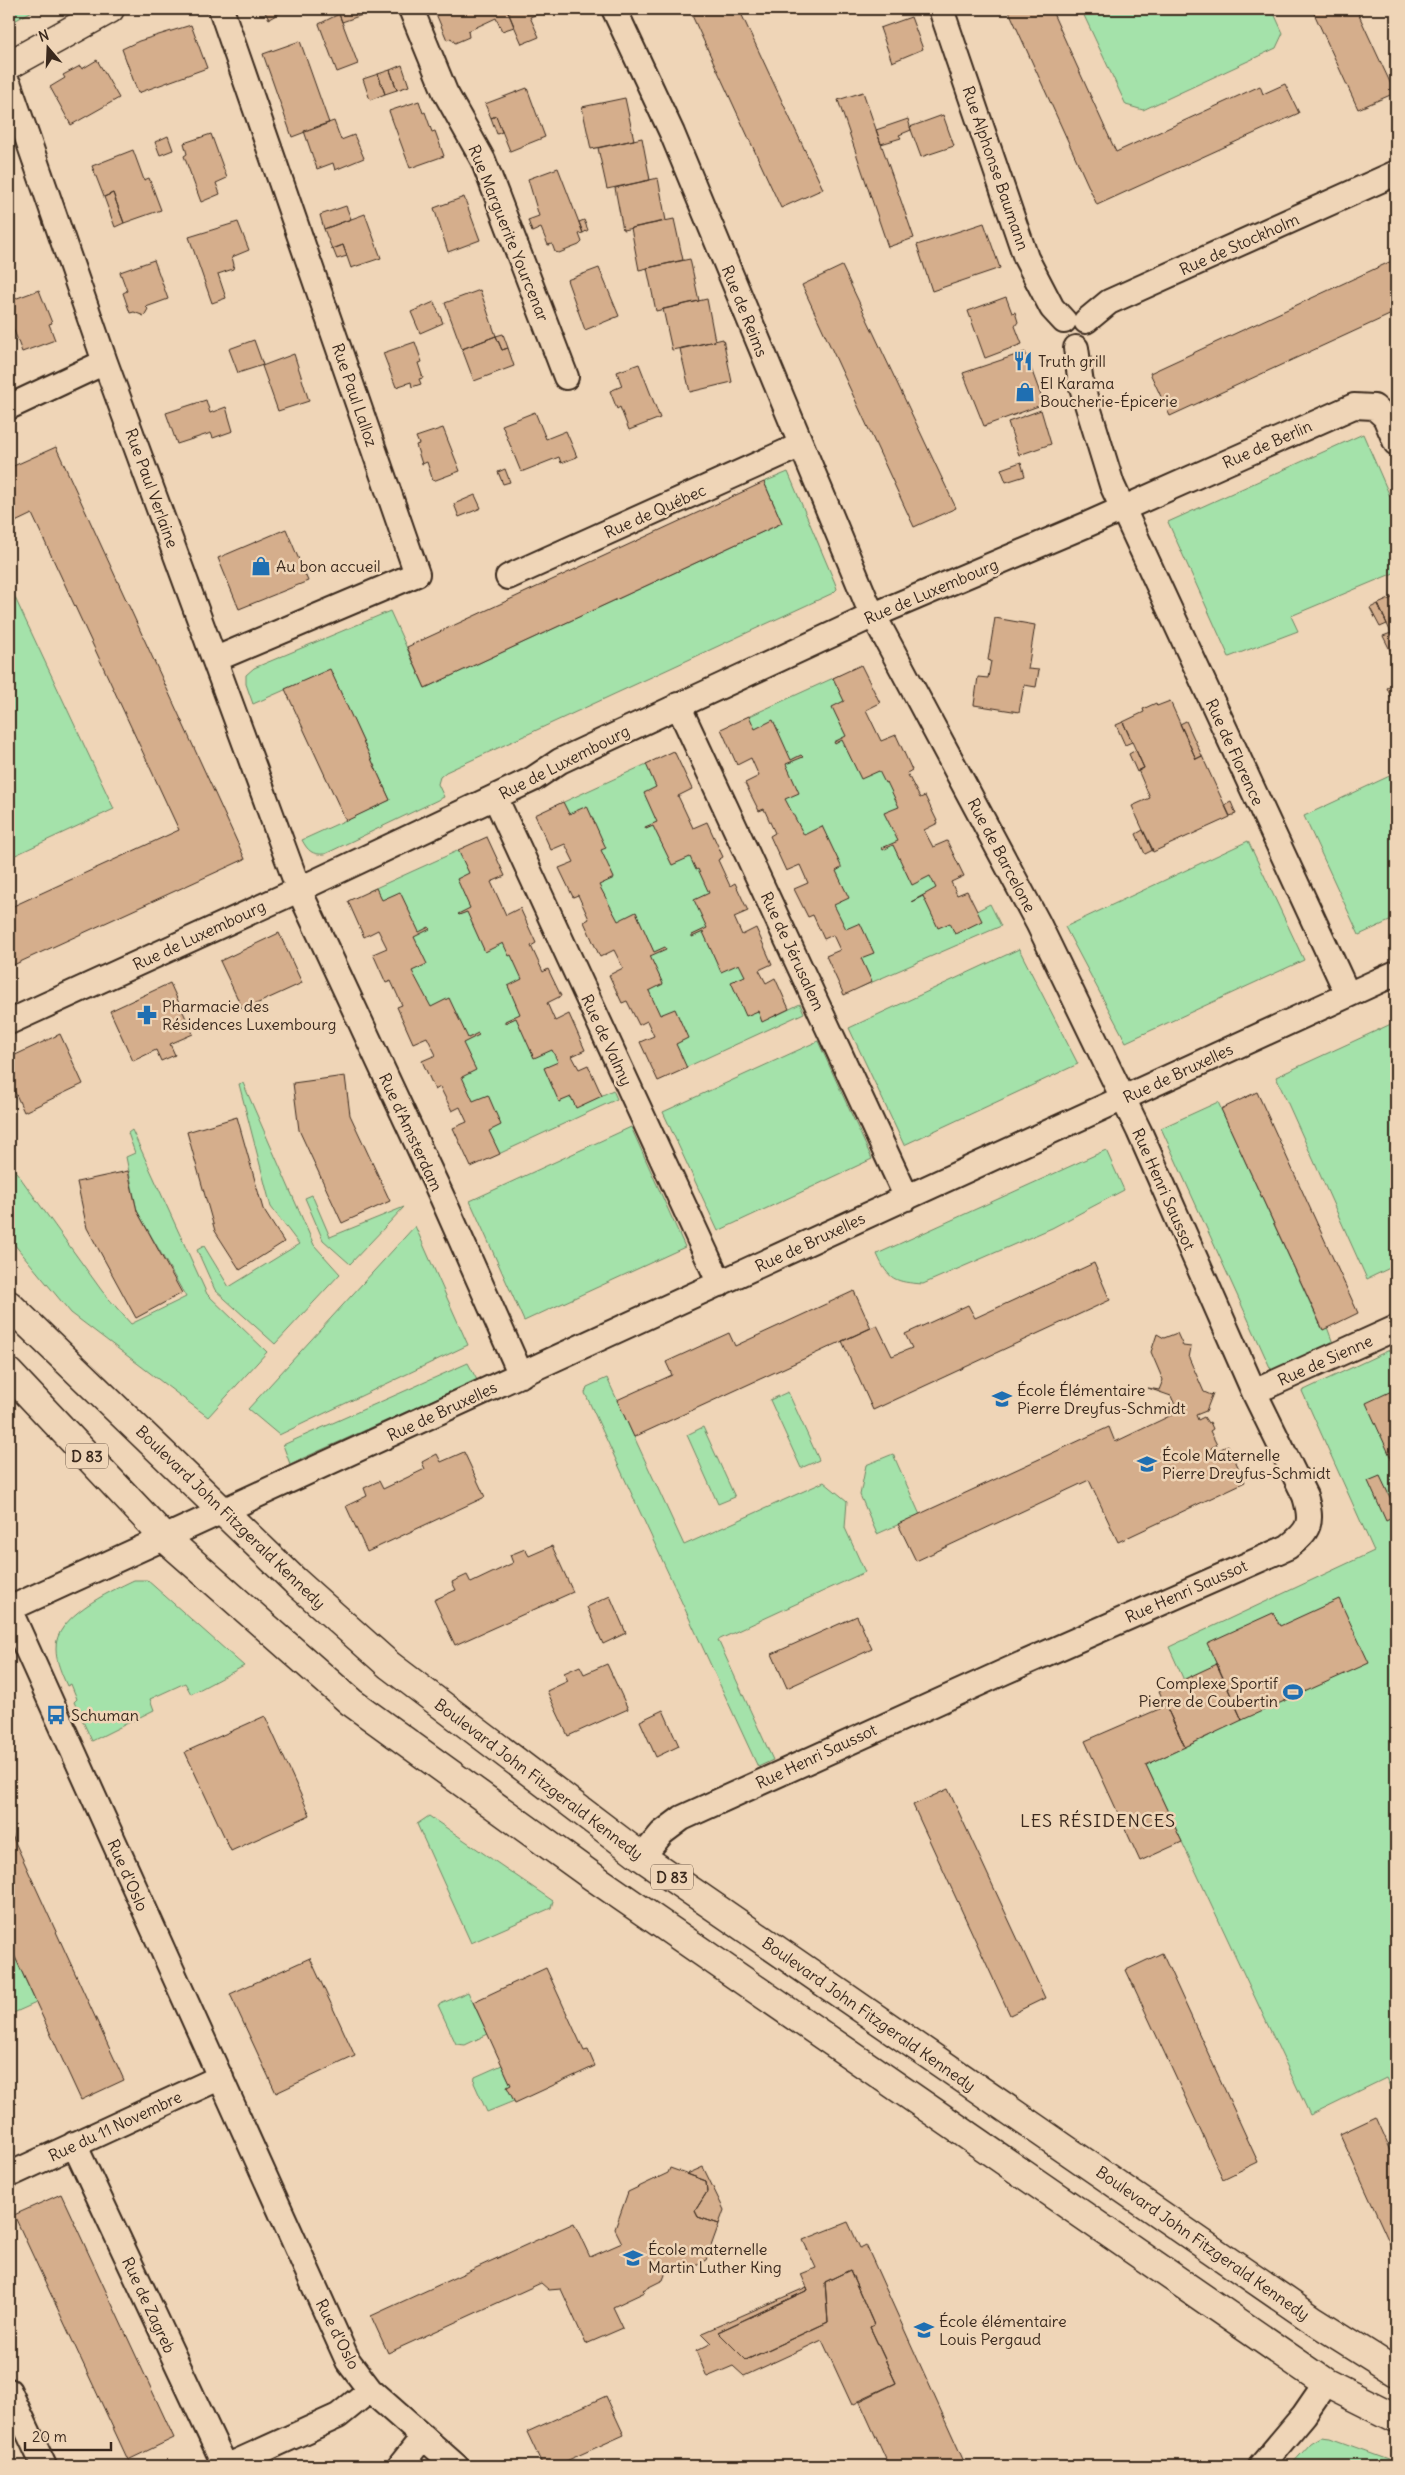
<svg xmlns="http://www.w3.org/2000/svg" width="1405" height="2475" viewBox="0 0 1405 2475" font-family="Delius,sans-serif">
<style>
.green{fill:#a4e2aa;stroke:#708664}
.building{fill:#d5ae8c;stroke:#3b2a1e}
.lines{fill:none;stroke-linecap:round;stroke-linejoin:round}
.street-casing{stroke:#3b2a1e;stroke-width:28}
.secondary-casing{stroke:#3b2a1e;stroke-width:31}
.primary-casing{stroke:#3b2a1e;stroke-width:31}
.street{stroke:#efd5b7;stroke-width:24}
.secondary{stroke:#efd5b7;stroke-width:28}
.primary{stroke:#efd5b7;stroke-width:28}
.labels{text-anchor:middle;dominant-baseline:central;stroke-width:5;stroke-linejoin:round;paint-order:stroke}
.shield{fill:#efd5b7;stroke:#715d4c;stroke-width:1}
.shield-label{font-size:15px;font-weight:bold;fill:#3b2a1e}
.street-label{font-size:16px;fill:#3b2a1e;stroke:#efd5b7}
.poi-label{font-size:16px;fill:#3b2a1e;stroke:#efd5b7;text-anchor:start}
.neighbourhood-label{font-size:18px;letter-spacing:1px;fill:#3b2a1e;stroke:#efd5b7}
</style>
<rect width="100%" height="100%" fill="#efd5b7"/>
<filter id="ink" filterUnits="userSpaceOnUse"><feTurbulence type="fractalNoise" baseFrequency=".02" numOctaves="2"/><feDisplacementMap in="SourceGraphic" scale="10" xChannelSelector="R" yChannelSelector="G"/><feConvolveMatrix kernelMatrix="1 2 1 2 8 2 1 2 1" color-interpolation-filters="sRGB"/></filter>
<g filter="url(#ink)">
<path class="green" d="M9 9H36L9 24Z
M1081 9H1272L1283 33 1276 48 1143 110 1126 105Z
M1363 434 1396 510V572L1291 616 1298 631 1229 657 1168 522Z
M788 472 835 583 837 589 833 593 446 772 440 777 438 784 444 797 325 854C312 855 308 851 302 840L390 800 330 670 253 704 246 684V675L254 668 390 611 425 688 782 523 764 482Z
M9 585 114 809 9 858Z
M840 675 961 919 990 904 1001 926 861 987 741 720Z
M653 761 773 1017 800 1004 804 1013 676 1072 555 806Z
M1396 773V918L1359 935 1304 816Z
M1248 841 1304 960 1126 1042 1065 927Z
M466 847 584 1104 613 1090 617 1099 490 1158 369 891Z
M1019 949 1078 1064 904 1145 849 1028Z
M1391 1024 1396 1035V1265L1367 1279 1276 1077Z
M818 1041 872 1159 718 1231 663 1112Z
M243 1083 314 1245 340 1274 275 1344 215 1290 197 1250 204 1246 229 1287 299 1244 271 1207 239 1084Z
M1218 1102 1322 1329 1327 1327 1334 1346 1273 1374 1161 1128Z
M631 1127 685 1247 524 1321 470 1201Z
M132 1130 207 1294 267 1352 208 1417 71 1313 9 1238V1162L102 1291 131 1324 186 1297 137 1211 126 1157 135 1153 128 1133Z
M1106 1150 1124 1190 1052 1228 923 1284C895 1282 888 1280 877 1254Z
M312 1195 330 1237 404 1207 350 1264 323 1240 305 1198Z
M415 1226 468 1345 279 1435 248 1409Z
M1396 1347V2099L1386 2078 1310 2115 1146 1765 1209 1736 1169 1647 1374 1551 1302 1391Z
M468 1363 477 1380 290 1464 283 1445Z
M607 1378 684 1545 824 1482 847 1501 845 1528 865 1572 718 1640 773 1760 758 1767 585 1393 587 1387Z
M788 1392 819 1460 801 1468 770 1400Z
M703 1427 735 1497 718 1504 687 1435Z
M893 1454 920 1515 877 1534 860 1495 866 1465Z
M134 1580H147L244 1666 191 1694 185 1683 150 1699 154 1710 92 1741 74 1702 77 1699 71 1684 67 1686C62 1674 56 1662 56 1649 54 1617 109 1592 134 1580Z
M429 1816 553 1901 551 1908 471 1943 417 1824Z
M9 1944 36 2003 9 2015Z
M468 1992 488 2034 465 2045 456 2044 438 2005Z
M502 2065 511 2085 508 2087 514 2101 487 2112 474 2083 475 2077Z
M1321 2437 1330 2438 1396 2462V2466H1290L1311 2443Z"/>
<path class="building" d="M263 9H287L269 19Z
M337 9H379L342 22Z
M434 9H507L514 27 502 31 496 18 468 31 469 37 455 43 451 38 447 40Z
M517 9H551L530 17 539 37 522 44 508 12Z
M689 9H739L823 189 781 208Z
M1008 9H1051L1116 152 1260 86 1263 94 1285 84 1299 113 1097 205Z
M1312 9H1356L1395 93 1358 109Z
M339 14 358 64 337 72 319 24Z
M911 17 923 49 892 62 880 28Z
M191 25 207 68 138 93 122 49 139 41Z
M300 41 329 123 292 137 263 54Z
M97 60 119 98 71 125 50 87 65 78 63 75 80 66 82 69Z
M402 65 409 86 397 90 390 70Z
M390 70 397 90 385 94 378 74Z
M378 74 385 94 370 100 363 79Z
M527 88 545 137 510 151 496 116 491 118 485 104Z
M863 92 914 238 888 247 838 100Z
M625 98 634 140 591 149 582 107Z
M419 101 423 113 425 112 432 132 435 131 444 156 410 168 389 111Z
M943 115 954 146 921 157 910 127Z
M496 116 502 132 497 134 491 118Z
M908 119 911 130 899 135 901 138 881 144 876 130Z
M334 121 341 140 354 135 364 158 335 170 333 163 317 169 304 131Z
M211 134 227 178 216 183 220 194 201 202 184 156 187 154 184 143Z
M168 136 173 150 160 155 155 142Z
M642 138 650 180 607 189 598 148Z
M133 150 144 180 149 178 161 210 124 223 113 193 104 197 92 166Z
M558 168 583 233 579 234 582 242 579 245 559 253 555 252 552 244 548 245 541 228 532 232 528 220 539 216 528 179Z
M658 178 666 221 623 230 615 188Z
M113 193 124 223 115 227 104 197Z
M464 197 480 240 448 252 434 208Z
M346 206 351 219 324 229 320 215Z
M365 214 381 258 351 268 343 245 332 249 324 229Z
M674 219 683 260 639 270 631 228Z
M584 220 588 230 583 233 579 222Z
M238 222 249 250 232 257 234 265 233 269 218 274 226 298 212 303 189 237Z
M984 223 1000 268 932 291 917 245Z
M343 245 347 256 337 259 333 249Z
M690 259 699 301 656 311 647 268Z
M1396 259V312L1170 416 1150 373Z
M154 260 168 299 146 307 148 309 144 316 134 312 130 313 123 293 127 291 120 272Z
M842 266 956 508 914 527 802 285Z
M599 268 619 316 585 330 567 280Z
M39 290 52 323 49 324 55 340 22 352 9 317V301Z
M480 290 496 336 462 349 445 303Z
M1006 297 1012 313 1015 312 1018 322 1015 326 1022 344 985 358 968 311Z
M707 299 715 341 672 350 663 309Z
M434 302 443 323 420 333 411 312Z
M503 334 508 348 502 350 496 336Z
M496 336 502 350 508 348 514 366 474 381 462 349Z
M723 339 732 382 690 392 680 349Z
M254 340 263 365 238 373 229 349Z
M415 342 422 362 418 363 423 378 419 379 421 384 412 387 411 382 396 387 383 353Z
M1025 352 1044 404 984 426 963 373Z
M294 354 309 401 278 411 262 366Z
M639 364 660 418 629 430 620 407 617 409 610 391 622 386 617 372Z
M206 400 210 413 226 407 233 431 213 438 211 433 177 444 166 413Z
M1041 410 1051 444 1019 455 1008 422Z
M535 412 546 439 566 431 577 457 561 463 559 457 521 472 502 425Z
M443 428 460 471 433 481 427 462 422 464 416 445 419 444 416 437Z
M56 447 245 859 9 967V908L179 830 32 514 9 525V468Z
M1021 462 1025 476 1006 482 1001 469Z
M505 469 510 482 503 484 498 472Z
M764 482 782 523 425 688 407 647Z
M475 495 481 508 459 517 454 504Z
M286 529 308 581 239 609 218 558Z
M1396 596V644L1378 604Z
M1378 604 1387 624 1380 627 1370 608Z
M995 618 1035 625 1028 669 1039 670 1036 687 1024 685 1019 712 974 705 978 677 988 678 991 661 988 660Z
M1391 633 1396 644V651L1392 654 1383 636Z
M861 665 880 703 866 710 881 741 896 735 912 770 907 773 920 798 925 796 938 823 924 830 933 847 947 841 964 876 951 882 957 895 967 891 982 921 955 934 950 923 938 928 923 896 911 902 936 888 930 876 912 885 893 845 883 850 882 848 898 841 884 813 899 807 887 782 885 783 879 771 861 779 842 740 835 744 834 742 846 736 832 707 844 701 833 678Z
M330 669 390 800 346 821 285 689Z
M1396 684V708L1387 688Z
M1170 701 1196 759 1202 756 1230 817 1153 852 1132 806 1150 798 1138 770 1144 768 1123 722 1144 712 1143 709 1156 703 1157 706Z
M749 716 755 729 773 720 791 760 801 755 803 757 786 764 799 793 785 799 804 835 822 826 841 866V868L836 871 849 898 834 905 846 929 860 923 874 953 861 958 872 982 844 995 826 956 840 950 833 935 824 939 813 915 808 917 794 889 808 883 800 865 786 871 770 836 775 833 764 809 759 811 745 783 759 776 751 758 737 765 721 729Z
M1186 721 1202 756 1196 759 1180 724Z
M1123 722 1132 742 1125 745 1116 725Z
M1136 750 1144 768 1137 772 1129 754Z
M674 751 692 789 678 796 693 828 707 822 723 857 718 860 730 886 735 883 748 911 734 917 742 935 756 928 772 964 759 970 766 983 775 978 789 1009 762 1022 758 1011 746 1016 731 982 745 976 739 964 721 972 703 932 692 937V935L707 928 694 900 709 893 698 869 696 870 690 857 672 865 653 826 646 829 645 827 657 822 644 793 656 787 646 764Z
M563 802 569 814 587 806 605 846 606 848 601 850 614 878 599 885 618 921 636 912 654 952 665 947 666 949 650 956 663 984 649 991 660 1015 675 1009 688 1038 676 1044 687 1068 658 1081 640 1042 654 1036 647 1021 639 1025 627 1001 622 1003 609 975 623 968 614 950 600 957 584 922 589 919 578 895 573 897 559 868 574 862 565 844 551 850 535 815Z
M1231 802 1236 814 1230 816 1225 805Z
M1143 830 1153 850 1145 854 1136 834Z
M487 837 505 876 491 882 506 915 520 908 536 943 531 946 543 972 548 969 561 996 547 1003 555 1021 569 1014 585 1050 572 1056 579 1069 588 1065 602 1096 576 1108 571 1097 559 1102 544 1068 558 1062 552 1050 534 1058 516 1018 505 1023V1021L520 1014 508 986 522 979 511 955 509 956 503 943 485 952 467 912 459 915 458 914 470 908 457 879 469 873 458 850Z
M376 888 382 900 400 892 419 932 429 927 430 929 414 937 427 964 412 971 431 1007 449 998 468 1038 478 1033 479 1035 463 1043 476 1070 462 1077 473 1101 488 1095 501 1125 489 1131 500 1154 471 1167 453 1128 467 1122 460 1107 452 1111 440 1087 435 1090 422 1061 436 1055 427 1037 413 1043 397 1007 402 1005 391 981 386 983 373 954 387 948 378 930 364 937 348 901Z
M279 933 302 983 243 1010 220 961Z
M170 983 193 1034 170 1044 175 1055 161 1061 156 1050 133 1061 110 1011Z
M60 1034 83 1084 24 1112 9 1079V1058Z
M345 1076 350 1115 390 1201 342 1223 299 1130 293 1083Z
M1257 1092 1358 1313 1323 1330 1221 1109Z
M237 1117 263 1209 284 1242 240 1270 215 1231 187 1132Z
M128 1171 137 1211 182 1293 136 1318 87 1228 77 1182Z
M1094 1263 1110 1300 873 1410 842 1341 877 1325 892 1356 912 1348 905 1334 968 1305 975 1318Z
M854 1291 871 1328 634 1437 617 1400 672 1375 666 1362 729 1333 735 1346Z
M1177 1333 1183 1346 1191 1347 1189 1358 1204 1392 1211 1395 1213 1393 1206 1411 1196 1415 1198 1420 1204 1417 1208 1423 1210 1422 1213 1429 1210 1431 1217 1445 1211 1448 1214 1453 1228 1445 1245 1482 1118 1542 1089 1480 916 1561 898 1524 1109 1427 1115 1442 1178 1412 1171 1396 1148 1388 1159 1390 1163 1380 1151 1352 1157 1334 1164 1338Z
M1396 1389V1469L1366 1403Z
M464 1452 485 1497 367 1552 346 1506 367 1496 364 1488 379 1481 383 1489 425 1469 422 1462 437 1454 441 1462Z
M1380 1476 1396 1510V1516L1386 1521 1368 1481Z
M552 1546 573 1592 455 1645 434 1600 456 1590 452 1582 467 1575 471 1583 513 1563 510 1555 525 1549 529 1556Z
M610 1596 626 1633 603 1644 587 1607Z
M1339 1599 1369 1663 1242 1720 1207 1643 1273 1613 1280 1626Z
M857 1616 872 1649 787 1688 772 1654Z
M607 1664 628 1709 568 1736 547 1691 568 1681 564 1673 580 1666 584 1674Z
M1217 1664 1242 1720 1185 1747 1159 1691Z
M1166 1706 1185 1747 1146 1765 1182 1842 1140 1861 1085 1741Z
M663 1710 679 1746 656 1757 640 1721Z
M265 1716 310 1815 231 1851 185 1752Z
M948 1789 1045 1998 1010 2015 913 1805Z
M9 1829 124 2080 81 2100 9 1944Z
M1162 1953 1258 2162 1223 2179 1126 1970Z
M310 1958 355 2056 276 2093 230 1994Z
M546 1968 584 2051 588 2050 595 2066 515 2103 507 2087 511 2085 473 2002Z
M1376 2117 1396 2162V2257L1340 2134Z
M703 2167 724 2210 719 2224 698 2217 695 2211 707 2192 706 2181 687 2174Z
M670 2168 706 2181 707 2192 695 2211 698 2217 719 2224 706 2260 687 2269 684 2264 666 2272 663 2280 643 2290 645 2292 613 2307 623 2328 586 2344 561 2289 549 2290 541 2283 388 2353 371 2316 574 2223 590 2257 622 2243 615 2229 628 2192 668 2173Z
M61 2194 174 2438 128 2460 14 2215Z
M848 2222 860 2248 866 2245 966 2466H889L859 2400 896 2383 870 2327 874 2325 850 2270 825 2282 828 2322 746 2360 718 2332 808 2290 801 2274 816 2268 803 2240Z
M850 2270 874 2325 870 2327 896 2383 852 2405 822 2340 744 2376 733 2366 707 2377 696 2351 712 2343 702 2333 807 2287 808 2290 718 2332 746 2360 828 2322 825 2282Z
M606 2396 624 2435 555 2466H543L527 2432Z"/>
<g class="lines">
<defs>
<path id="street" d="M411 9 445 92 483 160 566 377
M614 9 672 133 867 603 1038 923 1139 1131 1254 1392 1305 1496C1313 1523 1310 1530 1288 1547L1004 1672 682 1818 662 1833 642 1857
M941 9 1026 258 1052 308 1064 321
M9 85 105 362 299 890 442 1197 521 1375
M1086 321 1109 302 1396 173
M1076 348 1081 384 1112 485 1348 995
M9 407 105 362
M508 577 801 445
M216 659 417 574 221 9
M678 705 907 1198
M495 797 720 1284
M9 1022 283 897 533 779 560 761 874 615 1086 525 1354 406 1374 407 1385 417 1396 443
M1254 1392 1396 1328
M9 1609 1396 973
M9 1609 348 2361 370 2390 456 2466
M74 2144 225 2466
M9 2175 221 2077
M9 2391 44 2466
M228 2466 338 2416 370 2390
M400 2466 423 2437
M1261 2466 1304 2415 1326 2383"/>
<path id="secondary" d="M9 65 110 9"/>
<path id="primary" d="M9 1305 295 1581 389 1665 642 1857 1312 2319 1396 2372
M9 1373 165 1538 351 1702 589 1874 1326 2383 1396 2418"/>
</defs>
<use href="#street" class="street-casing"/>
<use href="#secondary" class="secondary-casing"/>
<use href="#primary" class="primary-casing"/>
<use href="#street" class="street"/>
<use href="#secondary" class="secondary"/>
<use href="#primary" class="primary"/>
</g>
</g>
<defs>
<symbol id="restaurant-bare" viewBox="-9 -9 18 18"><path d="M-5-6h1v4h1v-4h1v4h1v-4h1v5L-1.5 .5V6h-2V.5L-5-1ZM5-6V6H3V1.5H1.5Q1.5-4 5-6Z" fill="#1f6fb2" stroke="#efd5b7" stroke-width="2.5" paint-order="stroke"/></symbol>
<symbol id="shop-bare" viewBox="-9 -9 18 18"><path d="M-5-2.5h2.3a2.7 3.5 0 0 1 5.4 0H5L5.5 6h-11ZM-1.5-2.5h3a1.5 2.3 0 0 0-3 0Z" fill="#1f6fb2" stroke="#efd5b7" stroke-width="2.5" paint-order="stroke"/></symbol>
<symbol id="pharmacy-bare" viewBox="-9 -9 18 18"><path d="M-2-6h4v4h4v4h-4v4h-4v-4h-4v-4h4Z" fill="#1f6fb2" stroke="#efd5b7" stroke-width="2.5" paint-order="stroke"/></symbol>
<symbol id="school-bare" viewBox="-9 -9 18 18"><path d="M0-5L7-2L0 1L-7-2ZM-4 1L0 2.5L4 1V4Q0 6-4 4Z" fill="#1f6fb2" stroke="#efd5b7" stroke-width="2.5" paint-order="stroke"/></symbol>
<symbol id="stadium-bare" viewBox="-9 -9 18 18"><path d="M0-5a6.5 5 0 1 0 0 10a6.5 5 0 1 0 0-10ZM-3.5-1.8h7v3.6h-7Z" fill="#1f6fb2" stroke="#efd5b7" stroke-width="2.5" paint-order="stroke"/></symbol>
<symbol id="bus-bare" viewBox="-9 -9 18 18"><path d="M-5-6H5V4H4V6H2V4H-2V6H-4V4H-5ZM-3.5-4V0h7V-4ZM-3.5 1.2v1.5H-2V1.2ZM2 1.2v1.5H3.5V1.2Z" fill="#1f6fb2" stroke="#efd5b7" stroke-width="2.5" paint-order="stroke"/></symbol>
</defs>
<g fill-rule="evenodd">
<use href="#restaurant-bare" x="1009" y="347" width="28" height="28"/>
<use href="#shop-bare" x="1011" y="378" width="28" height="28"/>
<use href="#shop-bare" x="247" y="552" width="28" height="28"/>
<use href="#pharmacy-bare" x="133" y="1001" width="28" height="28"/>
<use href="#school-bare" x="988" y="1385" width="28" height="28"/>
<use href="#school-bare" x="1133" y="1450" width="28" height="28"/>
<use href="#stadium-bare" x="1279" y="1678" width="28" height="28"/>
<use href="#bus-bare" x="42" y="1701" width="28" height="28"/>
<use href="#school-bare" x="619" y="2244" width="28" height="28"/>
<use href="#school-bare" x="910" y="2316" width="28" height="28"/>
</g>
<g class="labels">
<g class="shield">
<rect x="66" y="1443.5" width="42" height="25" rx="4"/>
<rect x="651" y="1864.5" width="42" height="25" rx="4"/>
</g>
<g class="shield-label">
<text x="87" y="1456">D 83</text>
<text x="672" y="1877">D 83</text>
</g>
<g class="street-label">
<text transform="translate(996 168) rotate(71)">Rue Alphonse Baumann</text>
<text transform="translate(509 233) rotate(68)">Rue Marguerite Yourcenar</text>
<text transform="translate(1239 244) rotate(-24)">Rue de Stockholm</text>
<text transform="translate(745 311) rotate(68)">Rue de Reims</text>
<text transform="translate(355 395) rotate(71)">Rue Paul Lalloz</text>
<text transform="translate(1267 444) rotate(-24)">Rue de Berlin</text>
<text transform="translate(152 488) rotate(70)">Rue Paul Verlaine</text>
<text transform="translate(655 511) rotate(-24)">Rue de Québec</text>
<text transform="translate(931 591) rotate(-23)">Rue de Luxembourg</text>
<text transform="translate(1235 752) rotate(65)">Rue de Florence</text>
<text transform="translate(564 762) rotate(-27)">Rue de Luxembourg</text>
<text transform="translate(1002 855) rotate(62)">Rue de Barcelone</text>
<text transform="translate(199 935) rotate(-25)">Rue de Luxembourg</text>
<text transform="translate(793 951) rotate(65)">Rue de Jérusalem</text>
<text transform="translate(607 1040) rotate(65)">Rue de Valmy</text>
<text transform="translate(1178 1073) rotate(-25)">Rue de Bruxelles</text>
<text transform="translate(411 1132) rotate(65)">Rue d'Amsterdam</text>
<text transform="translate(1164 1189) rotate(66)">Rue Henri Saussot</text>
<text transform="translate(810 1242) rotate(-25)">Rue de Bruxelles</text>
<text transform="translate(1325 1360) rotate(-24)">Rue de Sienne</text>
<text transform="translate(442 1411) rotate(-25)">Rue de Bruxelles</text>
<text transform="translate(231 1517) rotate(44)">Boulevard John Fitzgerald Kennedy</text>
<text transform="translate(1186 1591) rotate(-24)">Rue Henri Saussot</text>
<text transform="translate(816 1756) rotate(-25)">Rue Henri Saussot</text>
<text transform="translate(539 1779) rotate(37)">Boulevard John Fitzgerald Kennedy</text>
<text transform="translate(128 1875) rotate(66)">Rue d'Oslo</text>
<text transform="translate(869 2014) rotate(35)">Boulevard John Fitzgerald Kennedy</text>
<text transform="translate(115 2126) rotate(-25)">Rue du 11 Novembre</text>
<text transform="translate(1203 2243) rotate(35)">Boulevard John Fitzgerald Kennedy</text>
<text transform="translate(149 2305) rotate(65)">Rue de Zagreb</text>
<text transform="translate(338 2334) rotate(63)">Rue d'Oslo</text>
</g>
<g class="poi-label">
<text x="1038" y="361">Truth grill</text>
<text x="1040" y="383">El Karama<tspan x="1040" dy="18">Boucherie-Épicerie</tspan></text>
<text x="276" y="566">Au bon accueil</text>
<text x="162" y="1006">Pharmacie des<tspan x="162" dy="18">Résidences Luxembourg</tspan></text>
<text x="1017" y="1390">École Élémentaire<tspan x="1017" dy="18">Pierre Dreyfus-Schmidt</tspan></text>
<text x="1162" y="1455">École Maternelle<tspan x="1162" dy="18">Pierre Dreyfus-Schmidt</tspan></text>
<text x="1278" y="1683" text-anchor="end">Complexe Sportif<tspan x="1278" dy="18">Pierre de Coubertin</tspan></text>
<text x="71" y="1715">Schuman</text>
<text x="648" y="2249">École maternelle<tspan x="648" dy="18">Martin Luther King</tspan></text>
<text x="939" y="2321">École élémentaire<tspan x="939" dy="18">Louis Pergaud</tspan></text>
</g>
<g class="neighbourhood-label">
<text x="1098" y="1820">LES RÉSIDENCES</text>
</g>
</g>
<rect width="1405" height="2475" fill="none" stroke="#efd5b7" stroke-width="30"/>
<rect x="15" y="15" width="1375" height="2445" fill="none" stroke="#3b2a1e" stroke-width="2" filter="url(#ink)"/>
<g transform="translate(48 48) rotate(341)" stroke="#efd5b7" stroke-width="4" paint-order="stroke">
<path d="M0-4L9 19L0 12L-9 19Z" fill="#3b2a1e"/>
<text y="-8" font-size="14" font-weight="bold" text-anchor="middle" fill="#3b2a1e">N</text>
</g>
<path d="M25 2442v8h86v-8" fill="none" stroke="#3b2a1e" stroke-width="2.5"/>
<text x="32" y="2442" font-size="15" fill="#3b2a1e" stroke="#efd5b7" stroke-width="4" paint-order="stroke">20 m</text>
</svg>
